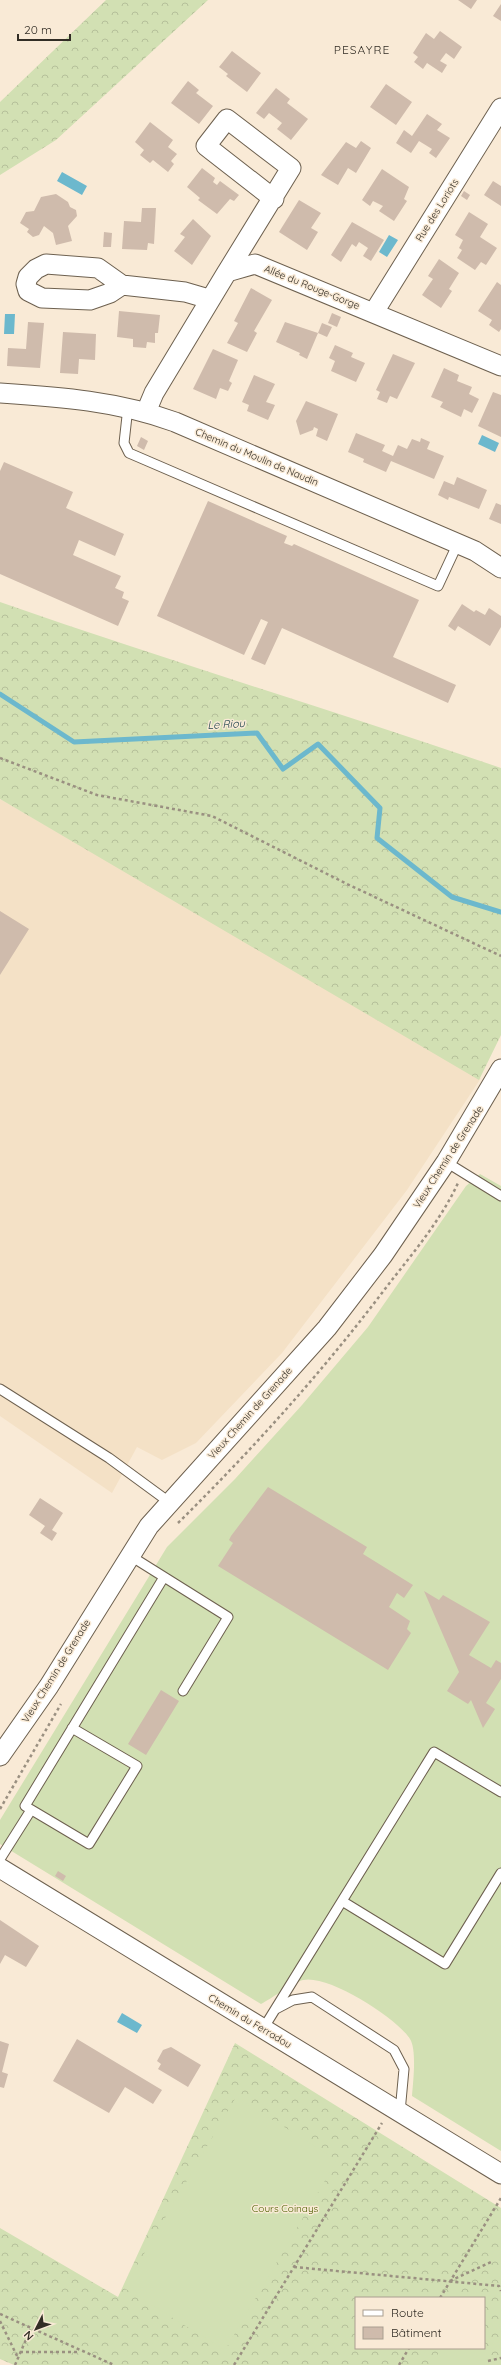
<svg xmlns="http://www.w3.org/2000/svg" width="501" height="2365" viewBox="0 0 501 2365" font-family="Quicksand,sans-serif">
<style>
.built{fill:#f4e1c6}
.forest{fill:url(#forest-crowns);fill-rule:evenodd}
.garden{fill:#d2e0b3}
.water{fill:#6cb8cd}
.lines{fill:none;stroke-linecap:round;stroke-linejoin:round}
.stream{stroke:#6cb8cd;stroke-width:5}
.building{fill:#cfbbac}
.service-casing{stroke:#6d604f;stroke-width:11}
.minor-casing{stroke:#6d604f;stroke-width:21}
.path{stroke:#9a9081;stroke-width:2.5;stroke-dasharray:3 3;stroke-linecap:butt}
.service{stroke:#fff;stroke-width:9}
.minor{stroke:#fff;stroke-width:19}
.labels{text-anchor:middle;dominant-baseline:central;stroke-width:3;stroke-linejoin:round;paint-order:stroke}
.street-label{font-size:10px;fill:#322d25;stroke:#f9ead6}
.park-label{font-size:10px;fill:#4e6000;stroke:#f9ead6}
.water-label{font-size:11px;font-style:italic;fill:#1f434c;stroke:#f9ead6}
.quarter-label{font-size:12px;letter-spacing:1px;fill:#322d25;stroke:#f9ead6}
</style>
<defs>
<pattern id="forest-crowns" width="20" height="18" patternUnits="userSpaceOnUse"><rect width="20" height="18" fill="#d2e0b3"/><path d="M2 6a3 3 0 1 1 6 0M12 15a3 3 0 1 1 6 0" fill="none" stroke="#b5c09a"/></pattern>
</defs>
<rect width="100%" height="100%" fill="#f9ead6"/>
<path class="built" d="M0 799 481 1078 407 1190 282 1353 196 1443 162 1460 137 1447 112 1493 0 1416Z"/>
<path class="forest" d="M106 0H208L56 140 0 175V102Z
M0 602C166 660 335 711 501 768V1035L479 1080 0 799Z
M235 2043 501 2208V2365H14L0 2359V2228L118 2297ZM356 2298H484V2348H356Z"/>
<path class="garden" d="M480 1174 501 1186V2151L412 2096C413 2083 417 2050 410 2039 397 2018 328 1974 303 1980 294 1982 271 1999 261 2004L0 1844V1820L167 1547 235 1479 302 1405 368 1327 466 1186Z
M236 2097 337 2160 225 2350 124 2288Z
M484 2343 490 2365H431L442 2348H484Z"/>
<path class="water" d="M62 172 87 186 82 195 57 181Z
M389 235 398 240 387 257 379 252Z
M5 314H15L14 334H4Z
M482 435 499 443 495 452 478 444Z
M122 2013 142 2025 137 2033 117 2022Z"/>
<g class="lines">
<path class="stream" d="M0 694 74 742 257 733 283 769 318 744 380 808 377 838 452 897 501 912"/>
</g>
<path class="building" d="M458 0H477L471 9Z
M501 4V21L493 16Z
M440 31 462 47 454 59 446 53 440 61 447 65 442 73 427 63 423 69 414 62 418 57 413 53 426 33 434 39Z
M232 51 261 73 247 92 226 76 228 74 219 67Z
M188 81 199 90 196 93 213 106 199 124 171 103Z
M386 84 412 102 396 125 370 107Z
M276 88 290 99 287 103 308 119 291 140 277 129 282 123 269 113 264 119 256 113Z
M427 114 442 124 437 130 450 138 436 158 429 153 432 149 419 141 411 153 396 143 404 130 412 136Z
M150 122 173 140 168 147 177 154 171 161 174 164 168 172 153 160 150 163 140 155 144 150 135 142Z
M361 141 371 148 356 173 348 168 338 185 321 175 346 142 356 148Z
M202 168 215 178 213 182 217 185 220 181 239 195 234 201 230 199 217 214 198 200 200 198 187 187Z
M382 169 409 187 404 199 407 201 394 221 379 211 383 206 373 201 370 206 362 200Z
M493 181 501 186V206L484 195Z
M464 191 470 195 467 200 461 196Z
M56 194 68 202 70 207 76 210 77 216 68 226 72 241 56 245 53 233 44 226 39 235 33 237 27 232 29 229 20 223 26 212 34 211 41 197Z
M299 200 321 213 311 228 318 232 307 250 279 232Z
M142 208H156L154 244 148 243 147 250 122 249 124 221 141 222Z
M469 212 488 224 480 237 497 248 486 265 481 262 475 270 457 258 462 250 459 248 463 240 455 235Z
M193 219 211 236 192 265 174 251 185 237 180 234Z
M352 222 384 240 371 261 363 256 368 248 359 242 356 247 352 244 341 262 331 255Z
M104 232 112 233 111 247H103Z
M439 259 459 273 449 289 452 291 441 308 422 295 433 279 428 276Z
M497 282 501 285V329L499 332 489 325 492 320 478 311Z
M251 288 272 300 254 331 257 333 247 352 227 343 238 323 234 321Z
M119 311 160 315 158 333H155V343L147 342 146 348 133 347V339L117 337Z
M332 313 341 317 337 327 328 323Z
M28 322 44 323 40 368 7 366 8 348 26 349Z
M285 322 318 333 307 359 299 355 300 353 276 342Z
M322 323 332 327 327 337 318 333Z
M63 332 96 334 95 360 79 359 78 374 60 373Z
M335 345 353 353 351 357 365 363 356 382 331 371 335 361 329 358Z
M213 349 238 360 229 381 232 383 228 391 220 388 216 399 193 389Z
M393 354 415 363 397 399 390 396 387 403 377 399 380 392 376 390Z
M444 368 459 375 457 381 472 387 469 394 479 399 472 413 464 409 461 417 440 407 443 402 431 397Z
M254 375 275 384 266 402 275 405 268 420 247 411 249 405 242 402Z
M493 392 501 395V437L478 426Z
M306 401 338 414 327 441 316 436 318 429 314 427 313 430 300 435 296 421Z
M356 433 385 445 382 451 393 456 398 445 407 449 412 439 420 442 421 438 430 442 427 449 444 456 434 479 391 461 386 472 363 462 364 459 348 452Z
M141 437 148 441 144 450 137 446Z
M4 462 73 492 66 508 124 534 115 556 79 540 73 555 121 576 115 588 124 592 122 598 129 601 118 626 0 574V471Z
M457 477 487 490 479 509 449 497 448 500 438 495 444 481 454 485Z
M208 501 287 536 284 543 292 546 294 544 419 600 393 657 456 685 448 703 282 628 265 665 251 659 268 622 261 619 244 655 157 616Z
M496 503 501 505V524L489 519Z
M462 604 474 612 476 610 485 615 489 608 501 616V627L490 646 458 626 455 631 448 626Z
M0 911 29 929 0 975Z
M268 1487 367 1547 363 1554 413 1585 404 1598 397 1593 389 1607 410 1621 407 1629 411 1633 388 1670 218 1566 233 1543 229 1540 231 1536Z
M40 1498 63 1513 52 1530 57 1533 52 1541 40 1533 45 1526 29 1515Z
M424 1591 439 1600 443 1595 490 1622 469 1655 491 1668 496 1660 501 1663V1679L486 1703 495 1709 483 1728 471 1700 468 1704 447 1691 459 1672Z
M161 1690 179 1701 146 1755 128 1744Z
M58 1871 66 1876 63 1881 55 1876Z
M0 1920 39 1946 26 1967 5 1955 0 1964Z
M77 2039 162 2090 153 2104 125 2087 109 2113 53 2081Z
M0 2041 9 2044 2 2072 8 2074 4 2088 0 2087Z
M171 2047 201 2065 188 2087 158 2069 161 2064 157 2061 163 2050Z"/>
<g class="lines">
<defs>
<path id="service" d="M128 407 124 443 129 453 438 586 458 543
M446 1162 501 1196
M0 1389 109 1458 169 1502
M129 1555 228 1617 183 1691
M72 1728 137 1766 89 1844 25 1806 164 1577
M0 1859 31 1810
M342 1901 445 1964 501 1873
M276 2009 293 2000 312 1997 394 2050 404 2069 400 2112
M263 2029 434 1752 501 1792"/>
<path id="minor" d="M227 272 291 168 227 119 206 146 274 199
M122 285 110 293 90 300 42 298 28 291 26 284 28 277 36 269 46 264 98 268 122 285 185 292 209 299
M374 312 501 108
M0 393C60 397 118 401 175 422L475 551 501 568
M146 412 154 393 227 272 255 264 501 366
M0 1756 49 1686 149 1526 327 1328 383 1255 446 1162 501 1069
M0 1868 501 2174"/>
</defs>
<use href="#service" class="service-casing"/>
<use href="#minor" class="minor-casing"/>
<path class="path" d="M0 758 97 795 212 816 347 884 501 956
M178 1523C254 1448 324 1370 388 1285 413 1253 441 1220 458 1183
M0 1809 61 1704
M294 2267 499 2286 501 2291
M450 2281 493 2261
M440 2298 501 2198
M0 2314 114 2365
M0 2321 18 2358
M20 2352H80
M488 2361 501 2358
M15 2365 31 2328
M234 2365 382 2123
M399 2365 409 2348"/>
<use href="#service" class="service"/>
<use href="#minor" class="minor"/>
</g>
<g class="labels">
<g class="street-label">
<text transform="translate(437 210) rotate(-58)">Rue des Loriots</text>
<text transform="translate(312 287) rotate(22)">Allée du Rouge-Gorge</text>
<text transform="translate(257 457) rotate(23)">Chemin du Moulin de Naudin</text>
<text transform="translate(448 1157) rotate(-57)">Vieux Chemin de Grenade</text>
<text transform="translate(250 1413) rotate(-48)">Vieux Chemin de Grenade</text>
<text transform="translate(56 1671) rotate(-58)">Vieux Chemin de Grenade</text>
<text transform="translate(250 2021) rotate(31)">Chemin du Ferradou</text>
</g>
<g class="park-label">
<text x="285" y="2208">Cours Coinays</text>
</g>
<g class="water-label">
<text transform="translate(226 724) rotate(-3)">Le Riou</text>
</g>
<g class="quarter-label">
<text x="362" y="49">PESAYRE</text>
</g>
</g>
<rect x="355" y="2297" width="130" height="52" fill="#f9ead6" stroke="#a99e8f"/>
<rect x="363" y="2310" width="20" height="6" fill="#ffffff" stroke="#a99e8f"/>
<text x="391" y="2317" font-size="12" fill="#322d25">Route</text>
<rect x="363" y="2327" width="20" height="12" fill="#cfbbac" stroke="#a99e8f"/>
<text x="391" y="2337" font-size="12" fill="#322d25">Bâtiment</text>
<g transform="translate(36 2329) rotate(228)" stroke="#f9ead6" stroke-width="3" paint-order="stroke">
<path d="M0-3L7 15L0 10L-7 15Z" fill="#322d25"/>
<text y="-6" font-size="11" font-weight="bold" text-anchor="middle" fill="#322d25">N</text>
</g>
<path d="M18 34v6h52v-6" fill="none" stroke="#322d25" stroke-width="2"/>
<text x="24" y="34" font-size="12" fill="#322d25" stroke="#f9ead6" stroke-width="3" paint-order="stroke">20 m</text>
</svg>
